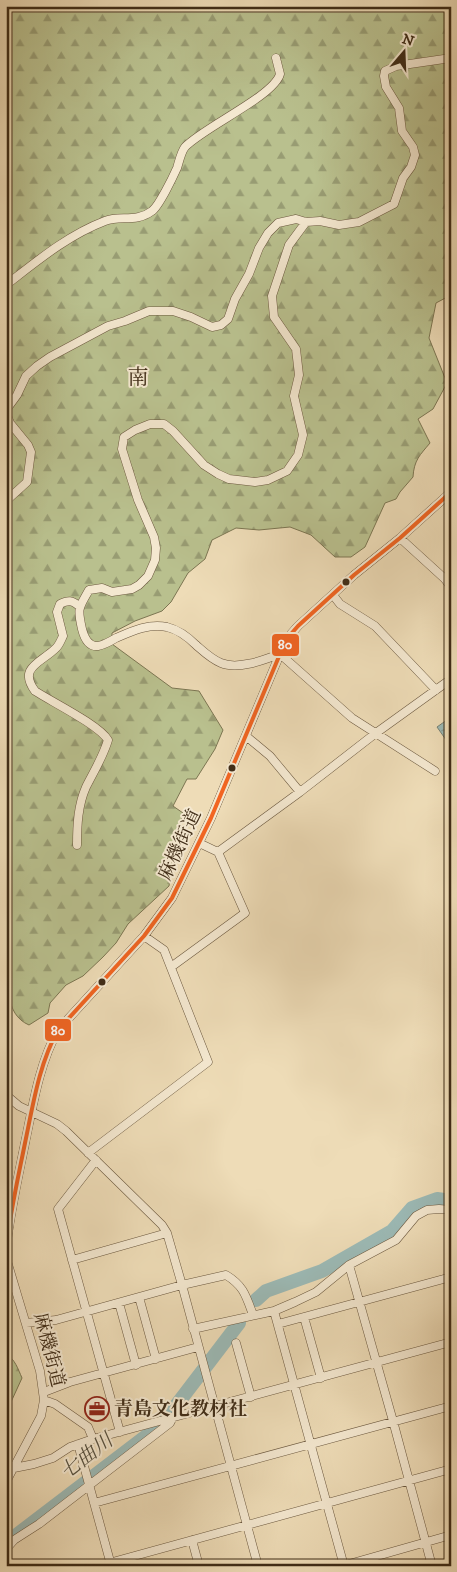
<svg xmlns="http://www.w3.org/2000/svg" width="457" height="1572" viewBox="0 0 457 1572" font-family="'IM FELL DW Pica','Noto Serif JP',serif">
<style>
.forest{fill:url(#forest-firs);stroke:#7c7652}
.water{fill:url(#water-ripples);stroke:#778176}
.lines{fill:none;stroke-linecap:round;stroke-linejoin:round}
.river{stroke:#9cbab6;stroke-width:14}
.minor-casing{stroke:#6b583f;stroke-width:9}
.minor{stroke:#f4e8d0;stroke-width:8}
.bus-1-casing{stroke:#f4e8d0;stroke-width:8}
.bus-1{stroke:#f26522;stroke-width:4}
.bus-dot{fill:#3f2c17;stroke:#f4e8d0;stroke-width:2}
.labels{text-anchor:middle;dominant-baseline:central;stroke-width:4;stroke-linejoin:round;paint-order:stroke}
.street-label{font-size:19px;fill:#3f2c17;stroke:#f4e8d0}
.poi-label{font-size:19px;font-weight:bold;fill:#3f2c17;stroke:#f4e8d0;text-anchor:start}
.water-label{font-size:20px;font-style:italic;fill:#56503f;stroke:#f4e8d0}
.quarter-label{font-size:21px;fill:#3f2c17;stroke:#f4e8d0}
.line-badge{stroke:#f4e8d0;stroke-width:2}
.badge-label{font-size:14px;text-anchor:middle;font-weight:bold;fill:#fff}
</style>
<defs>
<pattern id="forest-firs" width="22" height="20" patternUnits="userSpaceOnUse" patternTransform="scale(1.25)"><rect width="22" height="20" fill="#b9c08e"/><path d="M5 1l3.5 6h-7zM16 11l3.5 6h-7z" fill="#989c73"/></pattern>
<pattern id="water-ripples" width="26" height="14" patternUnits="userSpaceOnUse" patternTransform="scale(1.25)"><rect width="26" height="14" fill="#9cbab6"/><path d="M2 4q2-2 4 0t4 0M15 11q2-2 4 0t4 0" fill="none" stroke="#819793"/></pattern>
</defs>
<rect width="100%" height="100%" fill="#eedcb7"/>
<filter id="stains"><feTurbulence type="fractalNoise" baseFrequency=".004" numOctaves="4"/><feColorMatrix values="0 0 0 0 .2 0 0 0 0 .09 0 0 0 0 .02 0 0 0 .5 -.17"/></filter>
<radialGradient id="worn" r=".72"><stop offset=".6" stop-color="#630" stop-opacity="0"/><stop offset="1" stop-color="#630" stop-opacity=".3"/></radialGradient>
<path class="forest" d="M6 6H451V295L436 303 429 338 447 383 433 409 418 419 430 443C420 455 414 460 413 477L400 492 396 499 385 503 365 547 351 557H335L311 535 290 527 259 530 236 528 212 540 205 559 188 573 171 602 162 611 135 621 112 633V644L172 688 199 691 223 730 215 749 196 779H187L173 806 183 813 175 842 169 886 128 924 116 943 103 957 83 976 66 985 50 1003 48 1013 29 1025C17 1020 10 1008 10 996H6Z
M6 1354C15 1359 18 1369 22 1378L11 1402 6 1409Z"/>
<path class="water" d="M451 717V747L437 727Z"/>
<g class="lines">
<path class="river" d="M256 1300 266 1291 322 1271 392 1231 412 1208 437 1199 451 1201
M10 1540 162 1424 239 1323"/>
<defs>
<path id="minor" d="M306 222 289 245 272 296 274 317 296 349 299 375 294 396 303 435 298 455 287 471 268 480 255 482 229 479 218 474 204 465 173 431 164 424H150L135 430 124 437 122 449 138 500 154 537 156 548 155 560 148 576 139 585 132 589 112 592 102 588 89 590C79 608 77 607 82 629 84 637 88 647 98 646 104 645 111 641 116 638 132 631 149 623 167 627 179 630 188 637 196 645 204 652 211 659 221 663 238 670 264 660 280 654L352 718 435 771
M6 285C37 261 68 235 105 221 120 215 136 223 152 211 159 206 173 177 177 168 179 162 181 152 185 147 204 127 274 96 280 74L276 58
M6 410 17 395 26 376 37 366 50 357 108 326 125 321 149 311H173L191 317 212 327 221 325 228 319 235 299 249 274 259 248 268 233 278 223 296 219 306 222 320 221 339 225 359 222 394 204 403 178 411 167 415 155 413 147 402 131 399 108 386 87 384 76 385 71 396 66 451 58
M6 413 10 423 28 445 31 452 27 482 6 501
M400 538 445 579 451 587
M333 595 340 604 375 626 436 690
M246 736 270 756 300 792
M199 843 218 852
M77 845C77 825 78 805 86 787 94 771 103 757 108 740 99 725 52 702 35 691 18 668 40 663 55 649 59 646 61 640 63 636L57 612 60 604C68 600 72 600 79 606
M171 967 245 913 218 852 300 792 376 733 451 679
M6 1095 19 1106 57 1124 66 1131 162 1225 167 1233 182 1285 258 1566
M88 1153 208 1062 164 950 144 936
M96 1160 58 1209 120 1432
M6 1249C10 1213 18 1178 25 1143 33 1105 39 1064 58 1030L144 936 172 898 211 818 280 654 291 634 298 626 354 575 400 538 451 492
M6 1249 7 1261 40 1371 44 1400 41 1416 6 1482
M72 1260 167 1233
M349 1265 393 1421 432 1566
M139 1297 156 1359
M119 1303 136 1365
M274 1311 344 1566
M304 1317 321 1378
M26 1323 56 1320 182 1285 226 1275C244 1286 246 1296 253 1315
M278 1324 451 1277
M193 1329 274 1311 295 1302 316 1292 349 1265 396 1240 416 1216 427 1210 439 1209 451 1210
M236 1343 251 1397
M44 1392 70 1382 198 1347
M44 1400 55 1404 88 1427 93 1439
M78 1444 111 1565
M14 1468 34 1464 53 1458 70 1447 93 1439 451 1342
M94 1503 451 1406
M192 1540 199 1566
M6 1549 14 1540 39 1524 170 1423 173 1417
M98 1566 451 1469
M342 1566 451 1535"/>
</defs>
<use href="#minor" class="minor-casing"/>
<use href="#minor" class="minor"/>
<defs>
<path id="bus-1" d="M6 1249C10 1213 18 1178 25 1143 33 1105 39 1064 58 1030L144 936 172 898 211 818 280 654 291 634 298 626 354 575 400 538 451 492"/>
</defs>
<use href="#bus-1" class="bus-1-casing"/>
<use href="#bus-1" class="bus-1"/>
</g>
<defs>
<symbol id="office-ring" viewBox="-11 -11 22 22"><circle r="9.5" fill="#f4e8d0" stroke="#8f2418" stroke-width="1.5"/><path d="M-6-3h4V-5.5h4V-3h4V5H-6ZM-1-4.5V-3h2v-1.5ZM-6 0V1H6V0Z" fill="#8f2418"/></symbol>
</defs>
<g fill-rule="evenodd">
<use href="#office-ring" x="83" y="1395" width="28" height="28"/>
</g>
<g class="bus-dot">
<circle cx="346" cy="582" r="4.5"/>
<circle cx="232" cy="768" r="4.5"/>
<circle cx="102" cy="982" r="4.5"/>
</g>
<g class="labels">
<g class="street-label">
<text transform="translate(180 845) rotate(-65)">麻機街道</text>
<text transform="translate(49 1350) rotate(76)">麻機街道</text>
</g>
<g class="poi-label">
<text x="114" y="1409">青島文化教材社</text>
</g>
<g class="water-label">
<text transform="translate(87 1457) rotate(-38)">七曲川</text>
</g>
<g class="quarter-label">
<text x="138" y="378">南</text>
</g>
</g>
<g class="line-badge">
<rect x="271" y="633" width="29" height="24" rx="5" fill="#f26522"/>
<rect x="44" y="1018" width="28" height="24" rx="5" fill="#f26522"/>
</g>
<g class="badge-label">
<text x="285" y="649">80</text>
<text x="58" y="1035">80</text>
</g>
<rect width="457" height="1572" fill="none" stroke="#eedcb7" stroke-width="25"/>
<rect x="8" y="8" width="442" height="1557" fill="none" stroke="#3f2c17" stroke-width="2.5"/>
<rect x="12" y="12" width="432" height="1547" fill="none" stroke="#3f2c17"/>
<g transform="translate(404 52) rotate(19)" stroke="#f4e8d0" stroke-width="4" paint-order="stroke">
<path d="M0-4L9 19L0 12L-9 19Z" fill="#3f2c17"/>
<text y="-8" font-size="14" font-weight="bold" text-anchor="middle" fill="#3f2c17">N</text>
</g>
<rect width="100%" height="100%" filter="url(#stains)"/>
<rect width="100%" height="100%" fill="url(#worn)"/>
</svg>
